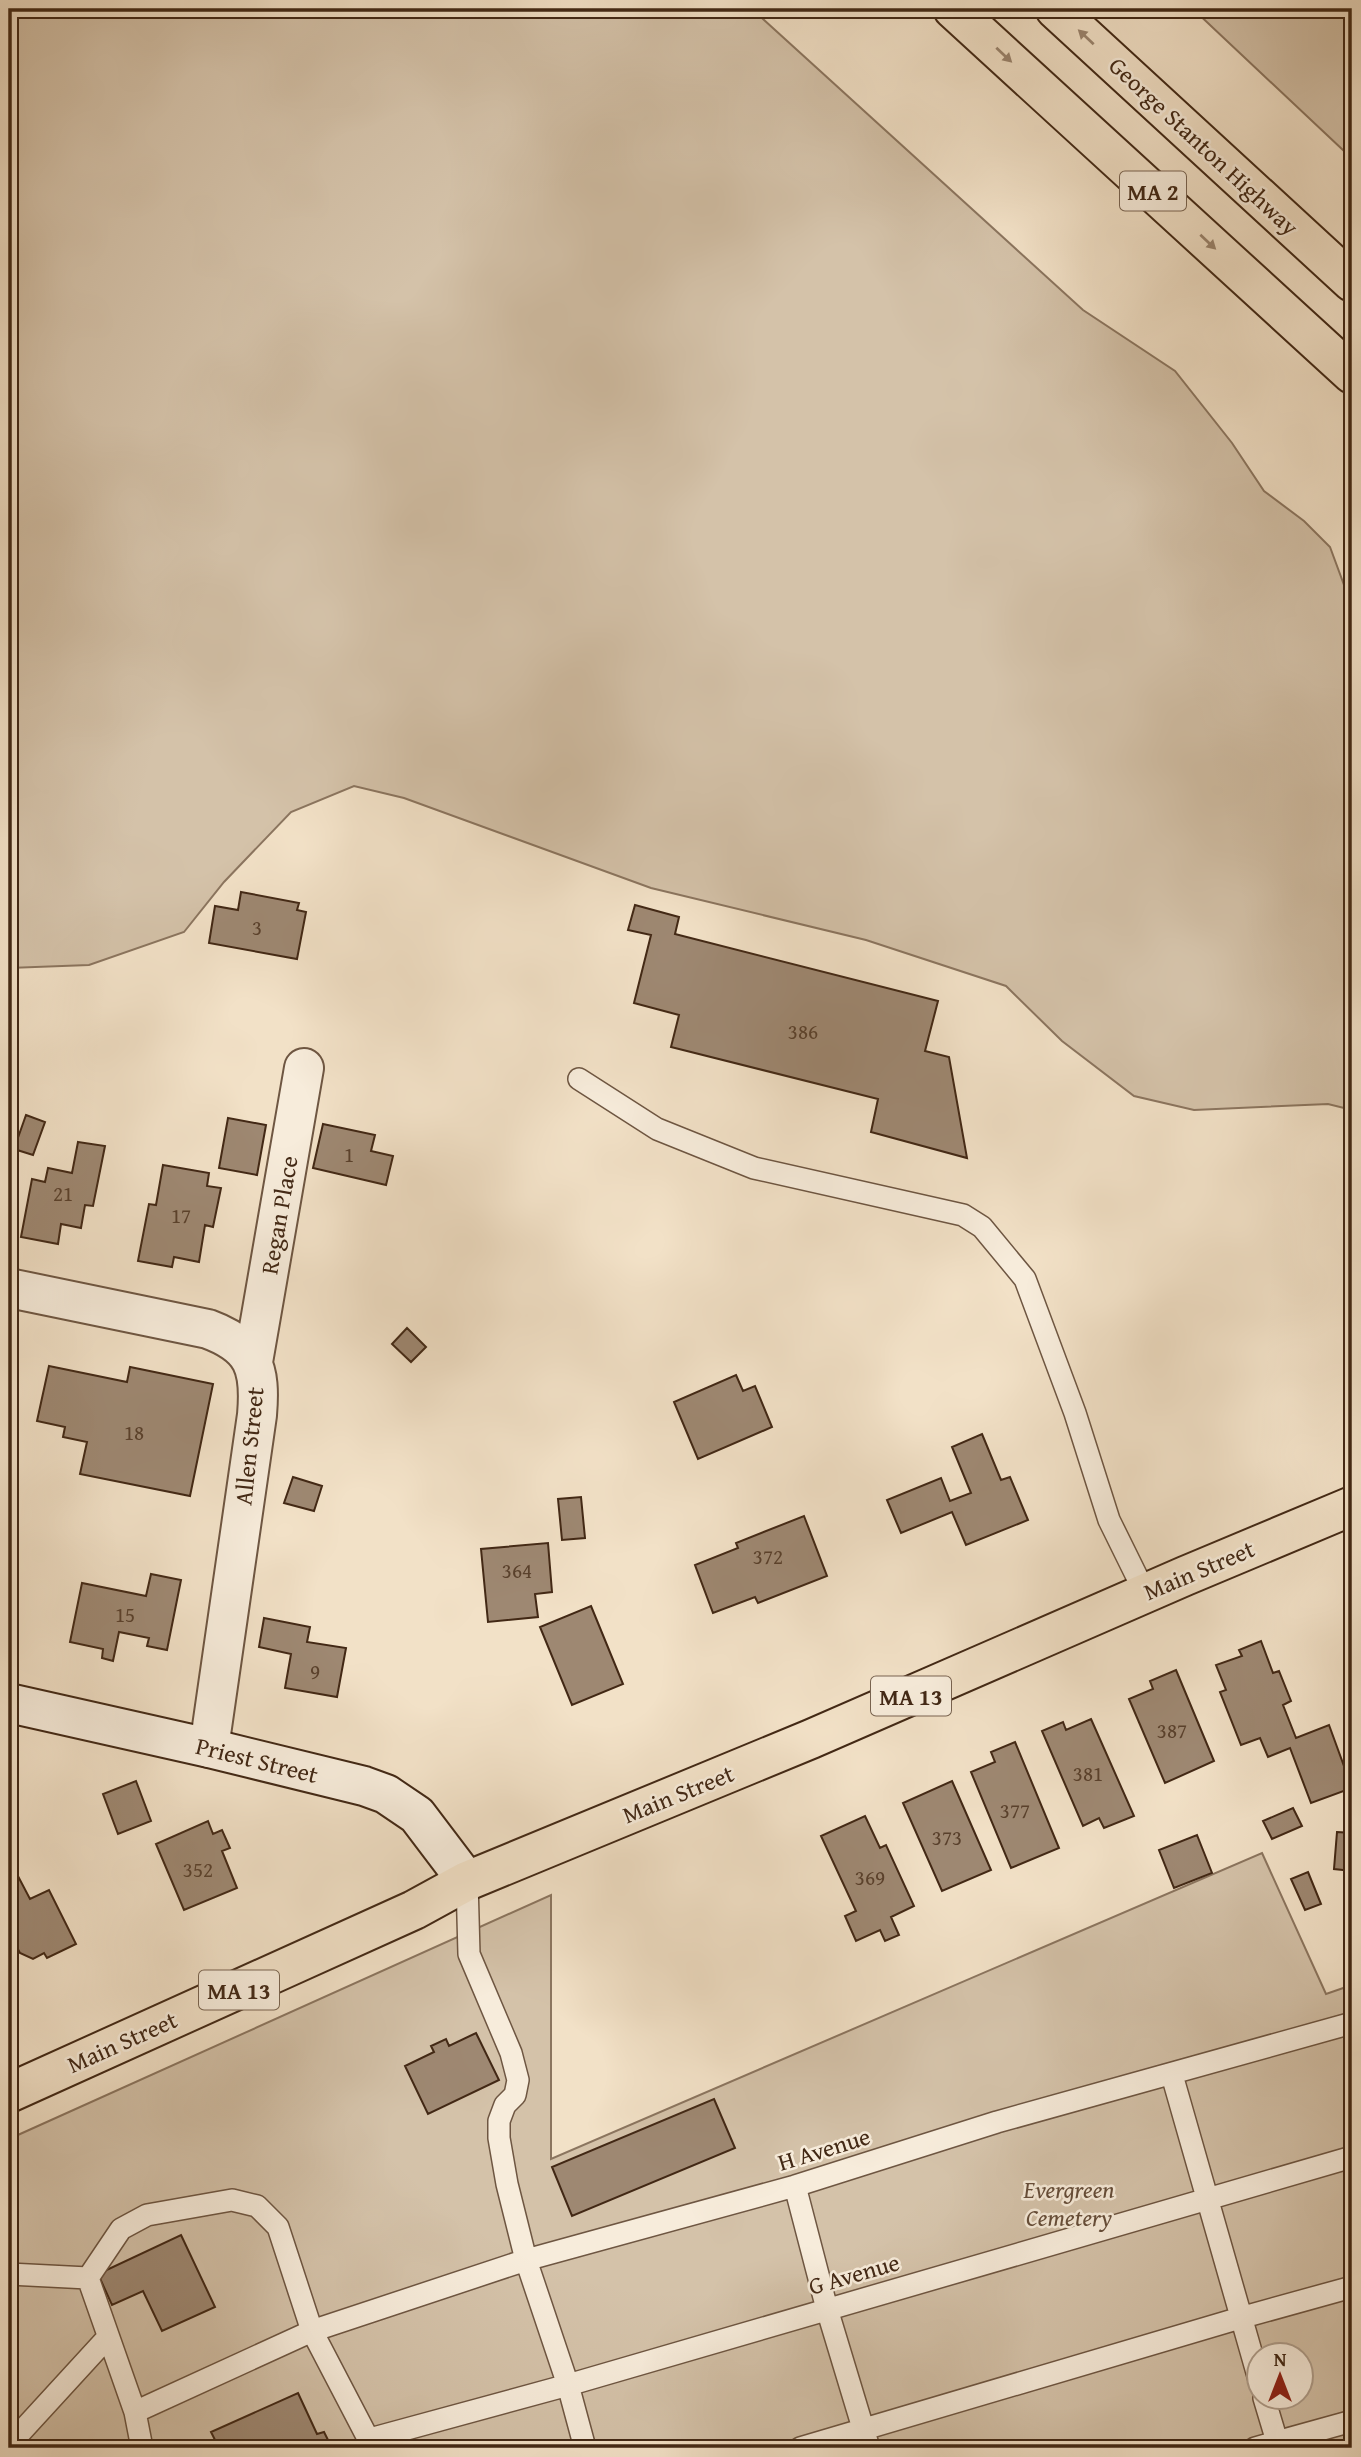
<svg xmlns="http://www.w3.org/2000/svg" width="1361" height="2457" viewBox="0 0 1361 2457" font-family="'Gentium Book Plus',serif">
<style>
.green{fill:#d4c2a9;stroke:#8b755f;stroke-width:2;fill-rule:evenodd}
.building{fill:#9e8872;stroke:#422815;stroke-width:2}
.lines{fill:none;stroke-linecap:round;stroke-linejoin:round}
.lane-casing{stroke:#6e5642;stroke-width:24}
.street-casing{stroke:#6e5642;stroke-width:42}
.secondary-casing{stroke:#422815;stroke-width:42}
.primary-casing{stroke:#422815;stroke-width:42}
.highway-casing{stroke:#422815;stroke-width:42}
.lane{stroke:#f7ecdb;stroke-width:21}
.street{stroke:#f7ecdb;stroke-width:38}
.secondary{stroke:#f7ecdb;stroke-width:38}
.primary{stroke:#f2e1c7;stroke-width:38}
.highway{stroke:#f2e1c7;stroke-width:38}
.oneway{fill:#9a846e}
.labels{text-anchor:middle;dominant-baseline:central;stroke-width:5;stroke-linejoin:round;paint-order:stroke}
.number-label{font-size:21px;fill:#59402c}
.shield{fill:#f7ecdb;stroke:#786350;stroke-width:2}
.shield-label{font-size:23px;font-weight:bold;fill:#422815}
.street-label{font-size:24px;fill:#422815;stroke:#f7ecdb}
.park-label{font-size:24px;font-style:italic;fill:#664e3a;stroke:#f7ecdb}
</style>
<rect width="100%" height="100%" fill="#f2e1c7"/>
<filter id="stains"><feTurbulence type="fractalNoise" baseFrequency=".00286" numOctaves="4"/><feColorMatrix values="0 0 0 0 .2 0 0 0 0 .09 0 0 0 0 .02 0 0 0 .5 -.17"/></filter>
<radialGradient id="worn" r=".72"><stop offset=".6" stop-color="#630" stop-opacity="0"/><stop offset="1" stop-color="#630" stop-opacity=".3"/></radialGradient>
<path class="green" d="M9 9H752L1083 310 1175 371 1232 443 1264 491 1304 521 1330 547 1347 593 1352 595V1110L1328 1104 1194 1110 1134 1096 1062 1041 1006 986 866 940 651 888 404 798 354 786 291 812 224 882 184 932 89 965 9 968Z
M1193 9H1352V159L1344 151Z
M1262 1853 1326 1994 1352 1985V2448H9V2139L551 1895V2159ZM1260 2356H1302V2398H1260Z"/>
<path class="building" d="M241 892 299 903 297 910 306 912 297 959 209 943 215 906 238 910Z
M635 905 679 917 675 934 938 1001 925 1051 949 1057 967 1158 871 1132 878 1099 671 1047 679 1015 634 1003 651 935 628 930Z
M26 1115 45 1122 33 1155 14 1149Z
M228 1118 266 1125 257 1175 219 1168Z
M323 1124 375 1135 371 1151 393 1156 386 1185 313 1168Z
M78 1142 105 1146 93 1206 85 1205 81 1228 61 1224 58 1244 21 1237 32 1179 45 1182 48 1168 72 1173Z
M163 1165 209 1173 207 1186 221 1188 213 1227 205 1225 199 1262 174 1257 172 1267 138 1261 149 1204 156 1205Z
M407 1328 426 1347 411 1362 392 1344Z
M49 1366 127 1382 130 1367 213 1384 190 1496 80 1474 87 1442 63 1437 65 1427 37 1421Z
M736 1375 743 1391 755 1386 772 1427 698 1459 674 1402Z
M982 1434 1001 1480 1010 1477 1028 1520 966 1545 952 1512 901 1533 887 1500 941 1478 950 1501 971 1493 952 1447Z
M293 1477 322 1486 314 1511 284 1503Z
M581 1497 585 1538 562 1540 558 1499Z
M804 1516 827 1576 758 1603 755 1597 713 1613 695 1565 738 1548 736 1543Z
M548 1543 552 1592 535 1594 538 1617 488 1622 481 1549Z
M151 1574 181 1580 167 1650 147 1646 149 1638 119 1632 113 1661 102 1658 103 1649 70 1642 82 1583 146 1596Z
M591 1606 623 1684 572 1705 540 1627Z
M264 1618 310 1627 307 1642 346 1648 337 1697 285 1688 291 1654 259 1647Z
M1261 1641 1273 1673 1279 1671 1291 1701 1283 1705 1296 1738 1329 1725 1352 1788 1311 1803 1290 1748 1268 1757 1260 1738 1241 1745 1220 1692 1226 1690 1216 1665 1242 1656 1239 1650Z
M1176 1670 1214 1761 1165 1783 1129 1699 1153 1689 1150 1681Z
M1091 1719 1134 1816 1104 1828 1099 1818 1083 1826 1042 1731 1063 1722 1066 1730Z
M1015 1742 1059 1848 1011 1868 971 1772 995 1762 991 1752Z
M136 1781 151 1821 118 1834 103 1794Z
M952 1781 991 1870 942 1891 903 1803Z
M1293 1808 1302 1826 1272 1839 1263 1821Z
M865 1816 880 1848 886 1845 914 1906 891 1917 899 1935 885 1941 880 1930 856 1941 845 1916 856 1911 821 1836Z
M208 1821 213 1834 222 1830 230 1848 222 1851 237 1888 184 1910 156 1844Z
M1337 1832 1352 1833V1871L1334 1869Z
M1197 1835 1212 1873 1174 1888 1159 1850Z
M9 1859 30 1899 49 1890 76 1944 47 1958 44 1953 33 1959 20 1953 14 1942 9 1945Z
M1308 1872 1321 1904 1305 1910 1291 1879Z
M476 2033 499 2080 428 2114 405 2066 434 2052 431 2046 446 2039 449 2046Z
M714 2099 735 2148 572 2216 552 2167Z
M181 2235 215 2307 162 2331 143 2291 112 2305 98 2274Z
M298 2393 317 2434 324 2432 332 2448H219L211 2432Z"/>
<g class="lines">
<defs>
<path id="lane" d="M579 1079 657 1129 754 1168 963 1215 982 1227 1025 1279 1075 1413 1109 1520 1145 1593
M467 1881 469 1954 511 2053 518 2080 515 2095 505 2105 499 2121V2138L507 2184 526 2260 568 2385 585 2448
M1172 2075 1260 2383
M795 2186 827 2309 869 2448
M232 2200 257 2206 278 2227 312 2331 135 2412 88 2278 121 2229 147 2215Z
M9 2274 88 2278
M1264 2398 1279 2448
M135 2412 142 2448
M370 2439 568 2385 1352 2157
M9 2445 108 2337
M373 2448 312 2331 526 2260 795 2186 997 2122 1352 2023
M800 2448 1240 2318 1352 2287
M1255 2448 1352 2421"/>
<path id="street" d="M9 1288 208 1329C254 1346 261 1368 257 1415L209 1748
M253 1362 304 1068"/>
<path id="secondary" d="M9 1703 209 1748 364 1786 386 1794 417 1815 467 1881"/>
<path id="primary" d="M9 2093 414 1910 467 1881 811 1739 1185 1576 1352 1506"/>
<path id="highway" d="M953 9 1352 374
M1055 9 1352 282"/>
</defs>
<use href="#lane" class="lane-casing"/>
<use href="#street" class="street-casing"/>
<use href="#secondary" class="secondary-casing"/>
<use href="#primary" class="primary-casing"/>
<use href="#highway" class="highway-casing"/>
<use href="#lane" class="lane"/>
<use href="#street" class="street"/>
<use href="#secondary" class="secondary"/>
<use href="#primary" class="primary"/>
<use href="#highway" class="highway"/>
</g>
<defs><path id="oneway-solid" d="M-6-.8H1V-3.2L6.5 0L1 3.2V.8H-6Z" transform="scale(1.75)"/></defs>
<g class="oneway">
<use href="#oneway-solid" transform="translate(1086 37) rotate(-137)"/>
<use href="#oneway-solid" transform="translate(1004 55) rotate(43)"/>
<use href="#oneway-solid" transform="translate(1208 242) rotate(43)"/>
</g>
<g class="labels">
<g class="number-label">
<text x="257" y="927">3</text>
<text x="803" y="1031">386</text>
<text x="349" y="1154">1</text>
<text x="63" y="1193">21</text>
<text x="181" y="1215">17</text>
<text x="134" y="1432">18</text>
<text x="768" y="1556">372</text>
<text x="517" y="1570">364</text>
<text x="125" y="1614">15</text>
<text x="315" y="1671">9</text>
<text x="1172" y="1730">387</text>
<text x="1088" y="1773">381</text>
<text x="1015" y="1810">377</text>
<text x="947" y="1837">373</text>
<text x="198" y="1869">352</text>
<text x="870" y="1877">369</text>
</g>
<g class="shield">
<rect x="1120" y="171.5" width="66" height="39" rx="5"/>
<rect x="871" y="1676.5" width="80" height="39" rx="5"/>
<rect x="199" y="1970.5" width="80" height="39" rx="5"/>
</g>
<g class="shield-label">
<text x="1153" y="191">MA 2</text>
<text x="911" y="1696">MA 13</text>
<text x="239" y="1990">MA 13</text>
</g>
<g class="street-label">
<text transform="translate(1204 146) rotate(43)">George Stanton Highway</text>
<text transform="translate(279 1215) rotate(-80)">Regan Place</text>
<text transform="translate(249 1446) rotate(-84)">Allen Street</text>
<text transform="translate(1199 1570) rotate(-23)">Main Street</text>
<text transform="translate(257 1760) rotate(14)">Priest Street</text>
<text transform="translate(678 1794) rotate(-22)">Main Street</text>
<text transform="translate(122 2042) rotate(-24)">Main Street</text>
<text transform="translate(824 2149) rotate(-17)">H Avenue</text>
<text transform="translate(854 2274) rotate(-16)">G Avenue</text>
</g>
<g class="park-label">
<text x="1069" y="2189">Evergreen<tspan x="1069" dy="28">Cemetery</tspan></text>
</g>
</g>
<rect width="1361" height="2457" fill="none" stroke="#f2e1c7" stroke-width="35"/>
<rect x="10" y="10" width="1340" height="2436" fill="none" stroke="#422815" stroke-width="3.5"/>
<rect x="18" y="18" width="1326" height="2422" fill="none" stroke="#422815" stroke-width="2"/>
<g transform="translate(1280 2376)"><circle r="33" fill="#f7ecdb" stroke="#af9e8c" stroke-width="2"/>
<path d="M0-5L12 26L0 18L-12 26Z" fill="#8f2418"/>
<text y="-10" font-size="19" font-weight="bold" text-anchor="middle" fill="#422815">N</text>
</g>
<rect width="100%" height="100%" filter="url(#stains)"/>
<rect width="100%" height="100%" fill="url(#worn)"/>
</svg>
